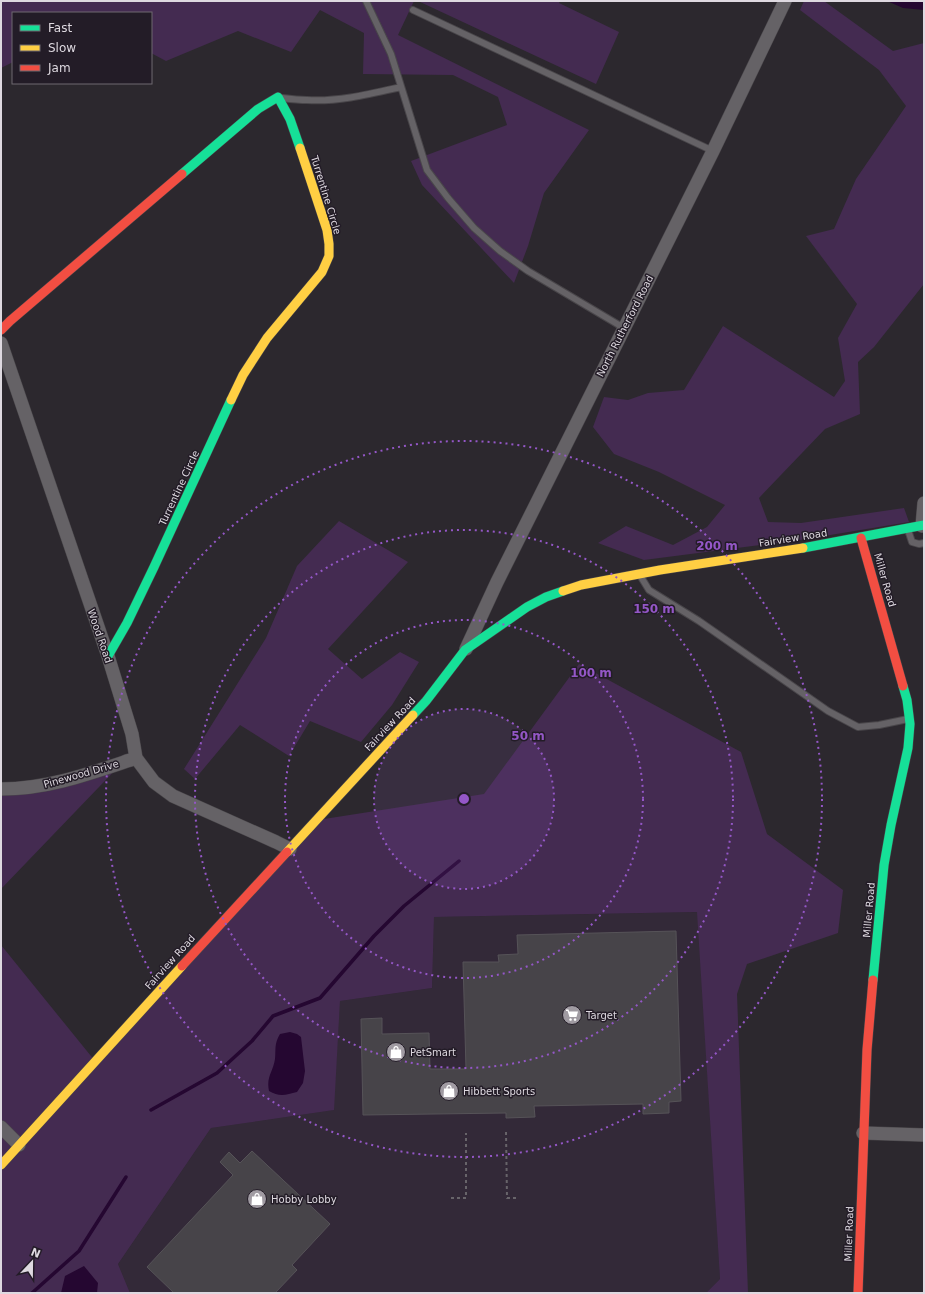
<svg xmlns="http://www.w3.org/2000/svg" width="925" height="1294" viewBox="0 0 925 1294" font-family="'DejaVu Sans',sans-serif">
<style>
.built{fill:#332938}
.green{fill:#442b51}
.water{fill:#250731}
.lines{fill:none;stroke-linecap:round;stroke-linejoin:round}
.stream{stroke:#250731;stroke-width:3.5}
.building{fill:#474449;stroke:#565358}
.lane-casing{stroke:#49464a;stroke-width:8}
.street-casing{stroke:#49464a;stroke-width:14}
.fast-casing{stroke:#49464a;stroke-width:10}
.slow-casing{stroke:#49464a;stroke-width:10}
.jam-casing{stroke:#49464a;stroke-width:10}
.path{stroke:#68646a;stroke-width:2;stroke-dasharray:3 3;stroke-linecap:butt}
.lane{stroke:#656266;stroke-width:6}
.street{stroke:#656266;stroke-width:13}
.fast{stroke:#16e098;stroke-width:9}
.slow{stroke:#ffcf43;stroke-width:9}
.jam{stroke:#f24e42;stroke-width:9}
.ring{fill:none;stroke:#9457c7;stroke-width:2;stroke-dasharray:2 4}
.labels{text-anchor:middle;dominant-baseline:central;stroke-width:3;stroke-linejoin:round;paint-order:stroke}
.street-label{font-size:10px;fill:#ded9e0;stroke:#231c27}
.poi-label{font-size:10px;fill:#ded9e0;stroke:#231c27;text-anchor:start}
.centre{fill:#9457c7;stroke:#231c27;stroke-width:2}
.ring-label{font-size:12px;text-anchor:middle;font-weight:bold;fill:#9457c7;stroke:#231c27;stroke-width:3;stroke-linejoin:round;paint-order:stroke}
</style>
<rect width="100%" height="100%" fill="#2c282e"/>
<path class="built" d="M698 912 720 1279 706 1293H130L118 1264 211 1128 333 1110 340 1001 432 988 434 917Z"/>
<path class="green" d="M1 1H414L398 35 589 130 544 193 528 246 514 283 422 185 411 161 507 125 498 97 453 75 363 74 364 33 320 10 291 52 238 31 166 61 151 53V13H13V62L1 68Z
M418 1H560L559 3 619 32 596 84Z
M804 1H824L893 51 924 43V284L874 347 858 362 860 414 825 429 759 498 768 522 801 523 904 508 909 522 800 540 644 560 598 543 626 526 673 545 707 527 725 505 659 472 614 454 593 427 604 397 628 400 648 393 684 390 723 326 834 397 845 381 838 338 857 304 806 236 834 229 856 179 906 106 879 70 800 10Z
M339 521 408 562 328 649 362 679 400 652 419 662 392 705 361 742 310 721 289 756 240 725 195 779 184 769 266 638 297 566Z
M579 664 741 752 767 834 843 890 838 933 747 964 737 994 748 1293H706L720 1279 697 912 434 917 432 988 340 1001 334 1110 211 1128 118 1264 130 1293H1V945L95 1061 324 819 484 794Z
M124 761 1 889V789Z"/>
<path class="water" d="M887 1H924V10L903 8Z
M290 1032 297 1034 301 1037 305 1071 303 1083 297 1092C286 1095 279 1097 269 1091 266 1077 273 1072 275 1059 276 1049 274 1044 280 1034Z
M84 1266 98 1283 97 1293H61L65 1276Z"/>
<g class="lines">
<path class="stream" d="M151 1110 217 1073 252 1041 273 1016 320 998 374 936 404 906 459 861
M32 1293 79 1251 126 1177"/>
</g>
<path class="building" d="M676 931 681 1101 669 1102V1113L643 1114V1104L534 1106 535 1117 506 1118V1113L363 1115 361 1019 382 1018V1034L429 1033 430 1069H466L463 962H499L498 955 518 954 517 935Z
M252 1151 330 1224 292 1265 297 1270 275 1293H174L147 1267 233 1175 220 1162 229 1152 240 1163Z"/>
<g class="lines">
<defs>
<path id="lane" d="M366 1 391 54 427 170 448 198 474 228 500 251 528 271 624 328
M413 10 713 151
M282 98C290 99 299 100 307 100 338 102 370 94 401 87
M908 530 912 542 919 544 924 543
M641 577 649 590 699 621 828 711 858 727 879 725 908 719"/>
<path id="street" d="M1 343 108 656 132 734 136 758 154 782 173 796 276 842 290 849
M922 526 924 503
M466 649 497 582 713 151 785 1
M1 789C49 789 91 773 136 758
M1 1127 19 1145
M863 1133 924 1135"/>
<path id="fast" d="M182 174 258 109 278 97 290 119 300 148
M803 548 924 525
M108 656 127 623 154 567 231 400
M413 715 426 701 465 650 527 607 546 597 563 591
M873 980 884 865 891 825 908 748 910 724 907 700 903 686"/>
<path id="slow" d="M231 400 243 375 267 338 322 272 329 256V244L327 230 300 148
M563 591 581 585 660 570 803 548
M287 852 413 715
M1 1165 182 966"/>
<path id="jam" d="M1 330 10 321 182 174
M861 538 903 686
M182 966 287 852
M858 1293 867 1050 873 980"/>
</defs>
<use href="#lane" class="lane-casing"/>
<use href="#street" class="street-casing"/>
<use href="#fast" class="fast-casing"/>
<use href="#slow" class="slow-casing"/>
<use href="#jam" class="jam-casing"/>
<path class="path" d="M506 1132 507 1198H519
M451 1198H466V1133"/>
<use href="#lane" class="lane"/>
<use href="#street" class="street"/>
<use href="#fast" class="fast"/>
<use href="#slow" class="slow"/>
<use href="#jam" class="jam"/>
</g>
<circle cx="464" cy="799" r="90" fill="#9457c7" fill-opacity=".12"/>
<g class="ring">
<circle cx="464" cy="799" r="90"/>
<circle cx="464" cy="799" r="179"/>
<circle cx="464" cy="799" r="269"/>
<circle cx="464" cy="799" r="358"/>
</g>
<defs>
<symbol id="supermarket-disc" viewBox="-11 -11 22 22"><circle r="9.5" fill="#a09ba2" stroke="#231c27"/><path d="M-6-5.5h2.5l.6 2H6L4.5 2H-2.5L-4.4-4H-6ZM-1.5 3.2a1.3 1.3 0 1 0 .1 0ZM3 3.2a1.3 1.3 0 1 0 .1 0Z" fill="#fff"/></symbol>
<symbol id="shop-disc" viewBox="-11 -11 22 22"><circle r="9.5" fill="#a09ba2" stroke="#231c27"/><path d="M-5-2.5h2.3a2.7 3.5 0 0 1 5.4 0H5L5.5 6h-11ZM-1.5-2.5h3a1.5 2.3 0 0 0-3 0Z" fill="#fff"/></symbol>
</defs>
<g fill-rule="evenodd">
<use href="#supermarket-disc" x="561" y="1004" width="22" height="22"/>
<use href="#shop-disc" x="385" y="1041" width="22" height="22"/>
<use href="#shop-disc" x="438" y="1080" width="22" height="22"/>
<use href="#shop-disc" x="246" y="1188" width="22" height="22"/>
</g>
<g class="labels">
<g class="street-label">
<text transform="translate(326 195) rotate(73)">Turrentine Circle</text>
<text transform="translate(625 326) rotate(-63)">North Rutherford Road</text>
<text transform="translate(179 488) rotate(-65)">Turrentine Circle</text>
<text transform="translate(793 538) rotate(-9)">Fairview Road</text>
<text transform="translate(885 580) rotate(74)">Miller Road</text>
<text transform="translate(100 636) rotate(71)">Wood Road</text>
<text transform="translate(390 724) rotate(-47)">Fairview Road</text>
<text transform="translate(81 774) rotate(-16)">Pinewood Drive</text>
<text transform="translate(869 910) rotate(-85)">Miller Road</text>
<text transform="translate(170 962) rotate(-48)">Fairview Road</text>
<text transform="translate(849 1234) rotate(-88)">Miller Road</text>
</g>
<g class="poi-label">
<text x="586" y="1015">Target</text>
<text x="410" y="1052">PetSmart</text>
<text x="463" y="1091">Hibbett Sports</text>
<text x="271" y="1199">Hobby Lobby</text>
</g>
</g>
<circle cx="464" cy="799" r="6" class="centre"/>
<g class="ring-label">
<text x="717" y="550">200 m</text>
<text x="654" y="613">150 m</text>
<text x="591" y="677">100 m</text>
<text x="528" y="740">50 m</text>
</g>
<rect width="925" height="1294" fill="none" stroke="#ded9e0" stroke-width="4"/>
<rect x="12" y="12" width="140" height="72" fill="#231c27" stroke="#6e6871"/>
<rect x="20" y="25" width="20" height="6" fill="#16e098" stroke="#6e6871"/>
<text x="48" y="32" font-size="12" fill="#ded9e0">Fast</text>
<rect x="20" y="45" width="20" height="6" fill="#ffcf43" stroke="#6e6871"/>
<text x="48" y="52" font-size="12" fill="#ded9e0">Slow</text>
<rect x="20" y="65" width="20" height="6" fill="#f24e42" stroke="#6e6871"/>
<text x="48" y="72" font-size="12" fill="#ded9e0">Jam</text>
<g transform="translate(32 1262) rotate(22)" stroke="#231c27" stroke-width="3" paint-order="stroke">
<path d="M0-3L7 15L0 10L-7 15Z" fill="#ded9e0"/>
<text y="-6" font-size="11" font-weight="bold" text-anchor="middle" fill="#ded9e0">N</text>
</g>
</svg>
